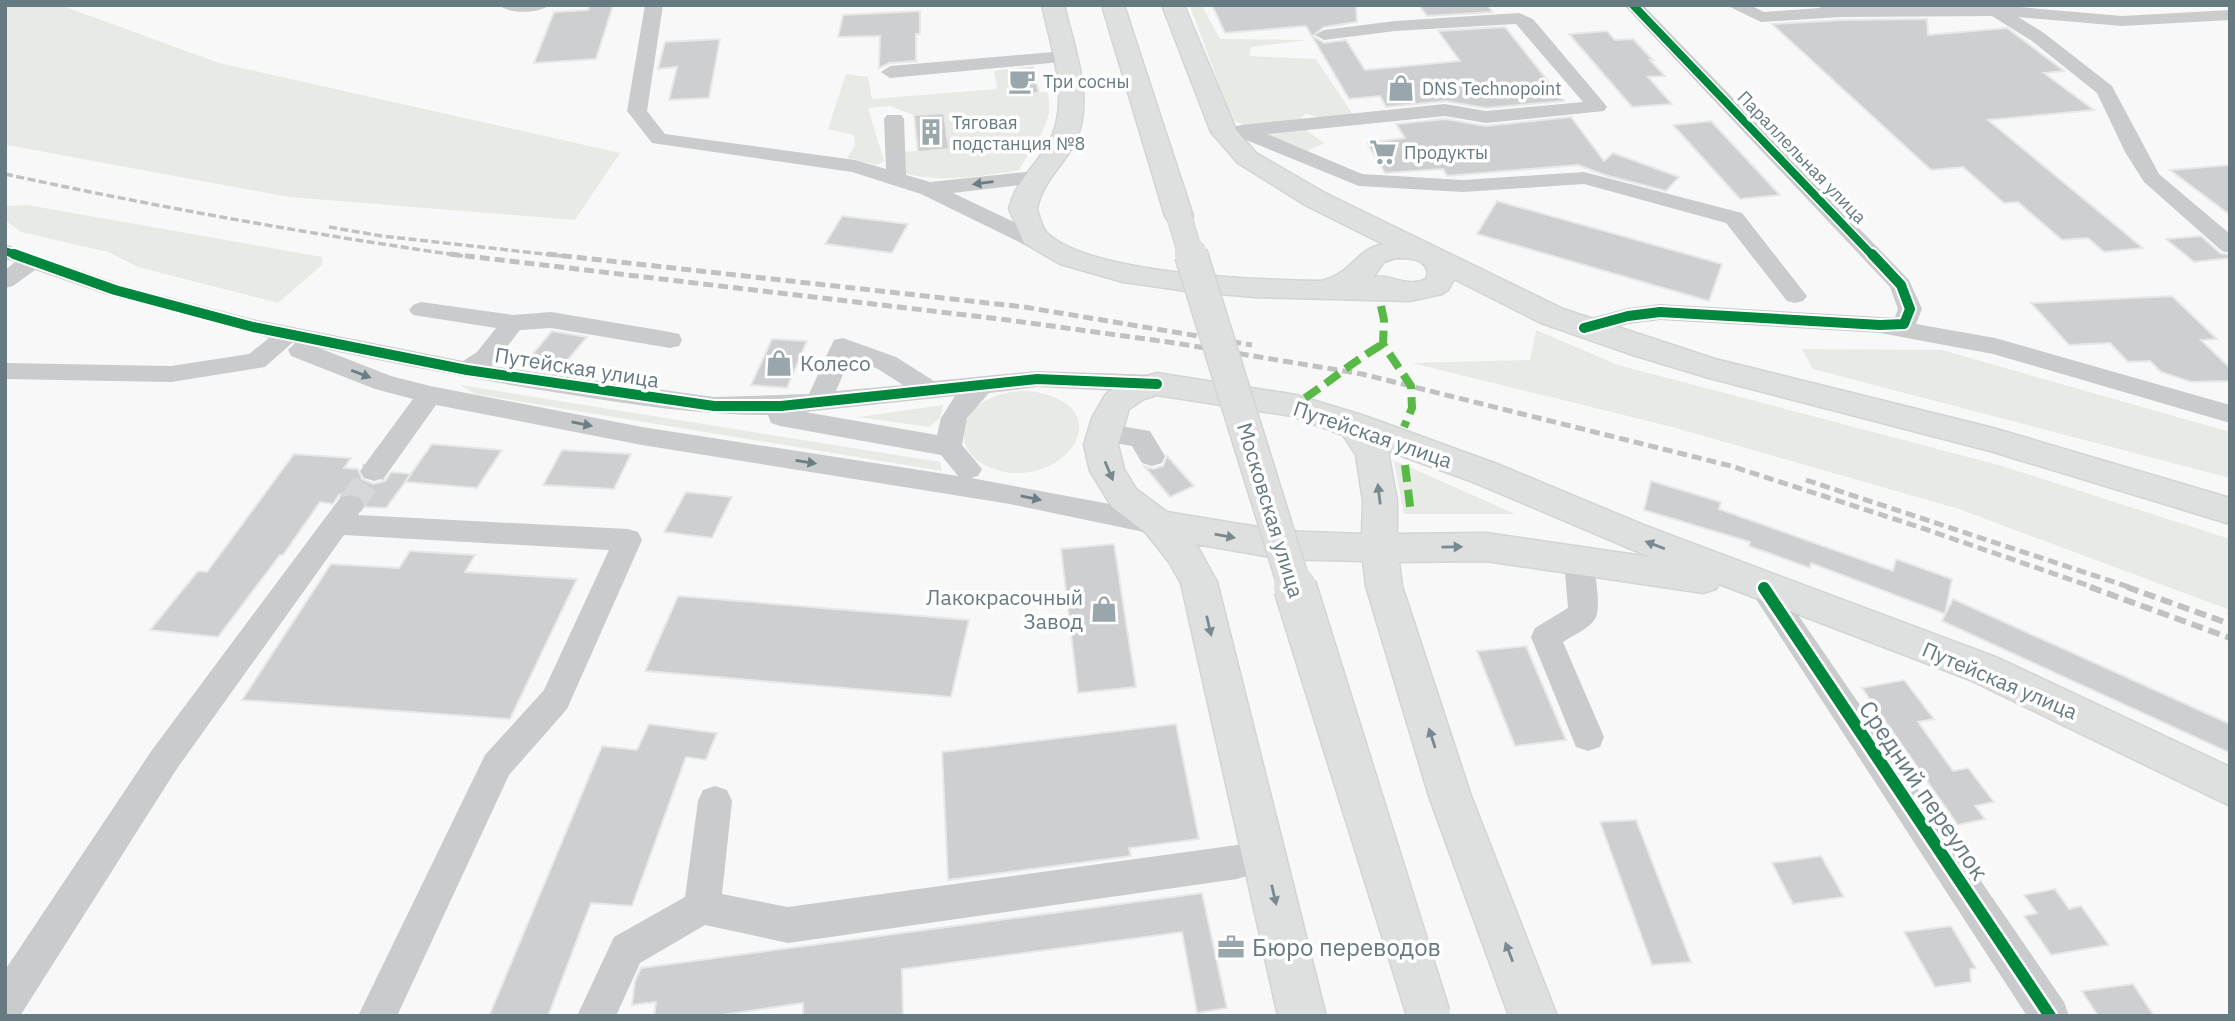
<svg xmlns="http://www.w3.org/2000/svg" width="2235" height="1021" viewBox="0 0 2235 1021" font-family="'IBM Plex Sans',sans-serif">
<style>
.green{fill:#e8eae5}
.building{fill:#cdcfd0;stroke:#e8e8e8;stroke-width:2}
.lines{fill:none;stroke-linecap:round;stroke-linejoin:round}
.minor-tunnel{stroke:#d4d8da;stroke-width:26;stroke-dasharray:26 13;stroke-linecap:butt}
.major-casing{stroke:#d3d4d5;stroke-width:3}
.minor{fill:#c9cbcc;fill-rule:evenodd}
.major{fill:#dedfdf;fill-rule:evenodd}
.rail-far2{stroke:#c0c2c2;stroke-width:3.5;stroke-dasharray:8 3.5;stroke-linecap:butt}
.rail-far1{stroke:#c0c2c2;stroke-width:5;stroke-dasharray:10 5;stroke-linecap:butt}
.rail{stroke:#c0c2c2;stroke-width:6;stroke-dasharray:12 6;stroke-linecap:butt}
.major-bridge-far2-casing{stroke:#d3d4d5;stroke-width:26;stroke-linecap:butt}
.major-bridge-far1-casing{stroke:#d3d4d5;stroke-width:35;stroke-linecap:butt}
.major-bridge-casing{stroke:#d3d4d5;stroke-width:45;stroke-linecap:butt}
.major-bridge-far2{stroke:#dedfdf;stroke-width:24}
.major-bridge-far1{stroke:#dedfdf;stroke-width:32}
.major-bridge{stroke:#dedfdf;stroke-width:42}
.quiet{stroke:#58b947;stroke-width:8;stroke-dasharray:17 8;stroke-linecap:butt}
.cycleway-far2-casing{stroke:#fff;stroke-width:11}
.cycleway-far1-casing{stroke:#fff;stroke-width:14}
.cycleway-casing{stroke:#fff;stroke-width:17}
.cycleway-far2{stroke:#00873e;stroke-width:8}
.cycleway-far1{stroke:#00873e;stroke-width:10}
.cycleway{stroke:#00873e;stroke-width:12}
.oneway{fill:#6b7e85}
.oneway2{fill:#78898f}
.labels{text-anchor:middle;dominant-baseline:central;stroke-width:7;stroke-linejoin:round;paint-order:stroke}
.far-poi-label{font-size:18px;fill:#667a81;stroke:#fff;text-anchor:start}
.far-street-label{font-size:18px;fill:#667a81;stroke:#fff}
.poi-label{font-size:21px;fill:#667a81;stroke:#fff;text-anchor:start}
.street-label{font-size:21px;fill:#667a81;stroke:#fff}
.near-street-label{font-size:24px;fill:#667a81;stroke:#fff}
.near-poi-label{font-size:24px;fill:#667a81;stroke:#fff;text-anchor:start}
</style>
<rect width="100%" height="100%" fill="#f8f8f8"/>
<path class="green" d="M5 5H60L219 63 620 153 575 220 289 197 7 145Z
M1190 6H1202L1220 39 1307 40 1251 47 1249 56 1316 59 1352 113 1344 123 1306 114 1301 117 1308 132 1325 143 1306 151 1232 120Z
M1006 69 1012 95 1047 92C1057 120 1032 147 1019 170 982 176 937 184 901 172L902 152 948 149 944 113 914 115 890 106 868 108 884 161 877 165 847 158 855 146 854 135 828 129 846 74 868 77 872 99 997 89 994 71Z
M27 205 322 257V265L278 303 138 267 108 252 21 232 5 220V206Z
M1536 330 1618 365 2002 466 2230 539V610L1959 509 1672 427 1412 363 1530 360Z
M1802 349 1942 350 2230 432V478L1813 369Z
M460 385 940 462 942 471 475 394Z
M1031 391C1131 407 1055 501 985 465 953 449 959 413 989 399 1002 392 1016 391 1031 391Z
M943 405 940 418 929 427 859 417Z
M1394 461 1405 465 1515 514H1404Z"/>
<path class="building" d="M590 5H613L596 59 534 63 554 12 588 10Z
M1212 5H1356L1357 22 1324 27 1313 36 1324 43 1346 40 1365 70 1460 61 1438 31 1505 27 1564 101 1486 108 1445 101 1386 107 1380 96 1349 99 1306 26 1225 33Z
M1419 5H1487L1493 12 1427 16Z
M920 11V34H916V61L890 63 879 68 880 36 838 37 843 15Z
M1927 19 1928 35 2007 28 2064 71 2044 73 2094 110 1988 120 2143 248 2104 252 2088 238 2062 240 2018 202 2004 203 1963 167 1931 170 1772 24 1841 20Z
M1607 31 1615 40 1633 39 1653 60H1650L1665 76 1648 77 1672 104 1632 107 1569 34Z
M720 39 709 98 669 100 677 67 658 69 665 42Z
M1033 67 1039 93 1012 95 1006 70Z
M944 113 949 149 918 152 914 115Z
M1571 117 1604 161 1613 153 1679 177 1666 191 1605 175 1578 165 1447 176 1443 169 1385 173 1367 143 1405 138 1396 124 1445 119 1486 126Z
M1711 121 1780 195 1740 199 1673 125Z
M2230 165V215L2170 170Z
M1497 201 1722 264 1709 301 1477 234Z
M842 216 908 224 892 253 825 244Z
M2201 236 2220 253 2230 255V258L2194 262 2166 239Z
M2172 296 2217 339 2201 340 2230 368V381L2191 382 2161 372 2150 361 2128 362 2110 343 2069 345 2031 303Z
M552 331 587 337 565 363 530 357Z
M772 339 807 341 787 388 751 385Z
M432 444 502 450 477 488 405 482Z
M562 450 631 454 614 489 543 485Z
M294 454 351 458 344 468 358 469 362 479 373 484 385 481 391 472 411 474 386 508 366 507 362 497 351 492 339 495 333 504 320 502 283 555H280L218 637 150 630 198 571 207 572Z
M1167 456 1194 486 1170 497 1144 466 1153 469 1163 466Z
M1651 481 1721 502 1719 509 1893 571 1896 559 1952 579 1945 614 1811 563 1810 568 1749 546 1750 542 1644 510Z
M686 492 732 497 712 538 664 532Z
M1114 544 1136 687 1078 693 1061 549Z
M410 551 475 555 465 572 577 579 510 719 242 700 331 564 399 568Z
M678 596 969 620 951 697 645 671Z
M1953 599 2230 724V753L1942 621Z
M1526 646 1566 740 1515 746 1477 651Z
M1904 680 1934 719 1918 722 1953 771 1968 768 1994 802 1975 806 1985 819 1958 825 1862 688Z
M649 724 717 733 706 760 686 757 632 906 591 903 548 1016H489L602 746 637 750Z
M1176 724 1199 839 1129 848 1131 856 948 880 942 752Z
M1636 820 1691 962 1652 965 1600 822Z
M1821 856 1844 897 1793 904 1772 863Z
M2055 889 2069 909 2081 906 2109 945 2051 955 2024 916 2037 913 2024 895Z
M1202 893 1227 1008 1197 1013 1182 932 902 969 903 1016H803V1003L715 1016H654L656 1002 632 1005 635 981 641 968Z
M1951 926 1976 968 1970 969 1971 982 1935 987 1904 932Z
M2133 984 2154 1016H2098L2082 991Z"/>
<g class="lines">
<path class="minor-tunnel" d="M350 505 374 471"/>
<defs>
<path id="major" d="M1042 5H1064C1074 47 1096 102 1074 144 1062 167 1042 182 1037 209 1039 216 1042 228 1047 233 1092 275 1259 280 1321 281 1355 272 1353 251 1383 244L1305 205 1238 163 1211 132 1162 5H1184L1236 130 1256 153 1325 193 1563 309 1715 359 1993 428 2230 498V524L1990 451 1709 378 1633 355 1541 323 1454 279 1448 290 1442 294 1410 301 1254 297 1187 291 1123 282 1060 264 1024 243 1009 209C1015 182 1035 167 1048 144 1072 104 1051 47 1042 5ZM1396 258C1409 258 1425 258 1428 273L1426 279C1407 289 1391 273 1373 277L1384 262Z
M1102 5H1124L1193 216 1189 222 1179 224 1169 222 1165 216Z
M1157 373 1296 395 1365 416 1497 464 1646 526 1998 658 2230 767V806L1970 680 1719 584 1716 589 1703 593 1486 561 1399 562 1402 586 1471 796 1557 1016H1509L1429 796 1366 586 1363 561 1282 559 1196 544 1217 582 1326 1016H1278L1181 583 1169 562 1146 533 1112 507 1090 471 1084 445 1092 418 1106 394 1122 383ZM1157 395 1292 416 1343 435 1356 455 1363 501 1362 534 1282 531 1167 512 1136 489 1124 469 1118 445 1129 409 1144 399ZM1388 451 1473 482 1650 557 1486 533 1397 534V501Z"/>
</defs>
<use href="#major" class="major-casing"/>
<path class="minor" d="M499 5H549C540 14 508 14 499 5Z
M645 5H663L647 111 665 134 855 160 886 169 884 119 887 115H901L904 119 906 175 930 182 1036 171 1043 173 1047 177 1043 181 1036 183 953 193 1045 237 1048 242 1045 247H1029L921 194 852 172 652 143 627 111Z
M1624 5H1643L1909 280 1922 309 1916 324 1995 338 2230 405V423L1993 354 1880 333 1660 320 1629 324 1584 336 1575 334 1572 328 1575 322 1628 308 1660 304 1881 317H1895L1898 309 1890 287Z
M1726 5H1750L1764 12 1820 8 1818 5 2007 6 2122 16 2230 10V20L2122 26 2018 17 2044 33 2112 86 2159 174 2230 234V253L2222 251 2144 182 2125 152 2097 93 2032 41 1992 16 1841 17 1761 22Z
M1519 13 1533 19 1604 103 1607 107 1604 111 1486 123 1445 116 1267 134 1362 174 1463 180 1584 172 1742 213 1803 291 1807 296 1803 301 1795 303 1787 301 1726 223 1584 184 1463 192 1359 186 1234 135 1231 131 1234 127 1241 125 1445 104 1486 111 1583 102 1516 24 1395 31 1324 40 1315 35 1324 30 1395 21Z
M1065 51 1072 53 1074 57 1072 61 890 78 881 72 890 66Z
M5 244 123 285 253 319 463 361 477 352 496 328 413 315 409 310 413 305 421 302 513 315 551 312 670 332 679 334 682 340 679 346 670 348 551 328 520 330 492 366 714 397 809 394 831 346 834 340 843 338 896 357 934 381 1037 371 1157 375 1166 378 1170 384 1166 390 1157 393 1037 387 989 393 967 418 962 445 982 469 978 476 971 478 1158 513 1168 516 1172 524 1168 532 1158 535 1010 504 642 445 436 405 384 478 374 481 364 478 360 471 413 399 375 389 291 356 288 350 295 343H292L265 367 171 382 5 379V363L171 366 249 354 269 338 107 295 35 270 13 286 5 288V270L15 262 5 259ZM319 348C401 365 483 381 566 394 634 405 700 415 768 415L771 423 780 426 941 455 958 476 642 427 430 386 391 376ZM850 358 878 369 903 385 836 391ZM955 396 941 418 937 435 805 412Z
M1102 423 1150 431 1165 456 1162 463 1152 466 1142 463 1132 446 1093 439 1089 432 1093 425Z
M350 495 360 498 364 505 358 515 628 529 638 532 642 540 567 709 509 775 397 1016H358L485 755 544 690 609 550 344 535 176 770 20 1016H5V970L152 750 340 498Z
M1579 550 1589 553C1595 563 1602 609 1595 619 1589 629 1573 635 1563 642L1604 737 1600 747 1588 751 1576 747 1531 637 1535 628 1568 608 1564 561 1569 553Z
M1764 576 1774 580 2064 1002 2069 1016H2027L1754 596 1749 588 1754 580Z
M715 786 727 790 732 801 722 894 788 907 1237 845 1265 839 1277 843 1283 855 1277 867 1237 879 788 943 705 925 640 963 616 1016H577L614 937 685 897 698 801 703 790Z"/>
<use href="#major" class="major"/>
<path class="rail-far2" d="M5 174C157 207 309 234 463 256
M329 227 382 236 562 256"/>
<path class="rail-far1" d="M450 254 1008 320 1175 343 1362 374 1731 466 1919 527 2095 588
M547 254 1024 307 1252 345
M1806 480 2132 588"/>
<path class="rail" d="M2090 587 2230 638
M2127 587 2230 624"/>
<defs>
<path id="major-bridge-far2" d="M1179 216 1191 256"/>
<path id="major-bridge-far1" d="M1191 254 1295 588"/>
<path id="major-bridge" d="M1295 587 1429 1016"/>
</defs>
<use href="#major-bridge-far2" class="major-bridge-far2-casing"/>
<use href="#major-bridge-far1" class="major-bridge-far1-casing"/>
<use href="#major-bridge" class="major-bridge-casing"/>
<use href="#major-bridge-far2" class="major-bridge-far2"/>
<use href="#major-bridge-far1" class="major-bridge-far1"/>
<use href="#major-bridge" class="major-bridge"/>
<path class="quiet" d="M1381 306 1384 320 1383 344 1411 386 1412 408 1404 427
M1305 398C1332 380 1355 360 1383 344
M1405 465 1411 514"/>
<defs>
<path id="cycleway-far2" d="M1633 5 1873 256
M5 251 19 256"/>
<path id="cycleway-far1" d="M14 254 115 290 253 327 467 370 714 406H781L1037 379 1157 384
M1584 328 1628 316 1660 312 1880 325 1904 324 1910 309 1901 285 1872 254"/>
<path id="cycleway" d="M1764 588 2050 1016"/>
</defs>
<use href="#cycleway-far2" class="cycleway-far2-casing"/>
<use href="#cycleway-far1" class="cycleway-far1-casing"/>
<use href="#cycleway" class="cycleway-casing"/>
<use href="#cycleway-far2" class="cycleway-far2"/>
<use href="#cycleway-far1" class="cycleway-far1"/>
<use href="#cycleway" class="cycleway"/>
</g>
<defs><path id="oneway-solid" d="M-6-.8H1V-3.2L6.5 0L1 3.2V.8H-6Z" transform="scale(1.75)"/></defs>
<g class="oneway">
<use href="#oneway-solid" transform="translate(983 183) rotate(173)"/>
<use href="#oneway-solid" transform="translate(361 374) rotate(21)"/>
<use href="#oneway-solid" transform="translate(582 424) rotate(11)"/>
<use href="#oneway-solid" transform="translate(806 462) rotate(9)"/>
<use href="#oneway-solid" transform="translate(1031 498) rotate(11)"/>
</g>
<g class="oneway2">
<use href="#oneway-solid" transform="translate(1109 471) rotate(67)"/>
<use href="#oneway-solid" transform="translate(1379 494) rotate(-97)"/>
<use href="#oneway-solid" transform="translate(1225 536) rotate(10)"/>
<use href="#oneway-solid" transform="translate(1655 545) rotate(-159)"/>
<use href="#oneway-solid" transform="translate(1452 547) rotate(-1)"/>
<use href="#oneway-solid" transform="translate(1209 626) rotate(77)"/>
<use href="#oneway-solid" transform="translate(1432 738) rotate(-108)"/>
<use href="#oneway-solid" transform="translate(1274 895) rotate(77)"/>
<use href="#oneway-solid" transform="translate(1509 952) rotate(-111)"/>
</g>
<defs>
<symbol id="cafe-bare" viewBox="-9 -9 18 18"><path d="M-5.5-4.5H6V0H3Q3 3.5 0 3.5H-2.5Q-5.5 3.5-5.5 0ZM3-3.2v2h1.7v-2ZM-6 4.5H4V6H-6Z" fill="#99a6ab" stroke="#fff" stroke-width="2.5" paint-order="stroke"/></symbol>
<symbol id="shop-bare" viewBox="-9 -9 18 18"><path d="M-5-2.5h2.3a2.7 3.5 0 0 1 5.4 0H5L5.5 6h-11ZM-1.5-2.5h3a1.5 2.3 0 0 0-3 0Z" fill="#99a6ab" stroke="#fff" stroke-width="2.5" paint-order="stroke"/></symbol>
<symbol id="building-bare" viewBox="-9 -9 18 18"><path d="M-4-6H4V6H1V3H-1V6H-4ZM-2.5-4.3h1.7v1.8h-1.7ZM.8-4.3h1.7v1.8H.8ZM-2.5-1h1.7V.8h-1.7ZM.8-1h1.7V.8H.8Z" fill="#99a6ab" stroke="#fff" stroke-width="2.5" paint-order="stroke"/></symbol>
<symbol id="supermarket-bare" viewBox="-9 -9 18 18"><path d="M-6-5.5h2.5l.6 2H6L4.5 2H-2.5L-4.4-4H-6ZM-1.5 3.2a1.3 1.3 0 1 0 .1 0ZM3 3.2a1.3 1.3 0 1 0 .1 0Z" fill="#99a6ab" stroke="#fff" stroke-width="2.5" paint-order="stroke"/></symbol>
<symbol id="office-bare" viewBox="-9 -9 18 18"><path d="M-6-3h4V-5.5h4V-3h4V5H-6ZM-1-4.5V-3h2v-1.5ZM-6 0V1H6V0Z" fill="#99a6ab" stroke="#fff" stroke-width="2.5" paint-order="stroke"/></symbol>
</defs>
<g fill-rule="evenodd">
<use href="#cafe-bare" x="1003" y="62" width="38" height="38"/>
<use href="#shop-bare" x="1382" y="69" width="38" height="38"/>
<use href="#building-bare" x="912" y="113" width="38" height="38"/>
<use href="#supermarket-bare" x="1364" y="133" width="38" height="38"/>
<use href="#shop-bare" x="760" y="344" width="38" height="38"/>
<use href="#shop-bare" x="1085" y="590" width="38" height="38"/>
<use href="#office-bare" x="1212" y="928" width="38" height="38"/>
</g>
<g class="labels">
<g class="far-poi-label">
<text x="1043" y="81">Три сосны</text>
<text x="1422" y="88">DNS Technopoint</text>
<text x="952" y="122">Тяговая<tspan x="952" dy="21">подстанция №8</tspan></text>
<text x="1404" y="152">Продукты</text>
</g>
<g class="far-street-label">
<text transform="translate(1802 157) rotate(46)">Параллельная улица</text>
</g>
<g class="poi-label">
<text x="800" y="363">Колесо</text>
<text x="1083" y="597" text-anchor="end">Лакокрасочный<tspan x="1083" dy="24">Завод</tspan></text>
</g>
<g class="street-label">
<text transform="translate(577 367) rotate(9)">Путейская улица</text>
<text transform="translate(1373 434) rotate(19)">Путейская улица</text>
<text transform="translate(1271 510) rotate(73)">Московская улица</text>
<text transform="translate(2000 680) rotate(23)">Путейская улица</text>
</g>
<g class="near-street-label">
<text transform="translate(1924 790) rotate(56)">Средний переулок</text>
</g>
<g class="near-poi-label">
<text x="1252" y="947">Бюро переводов</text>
</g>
</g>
<rect width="2235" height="1021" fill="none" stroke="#667a81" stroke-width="14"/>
</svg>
